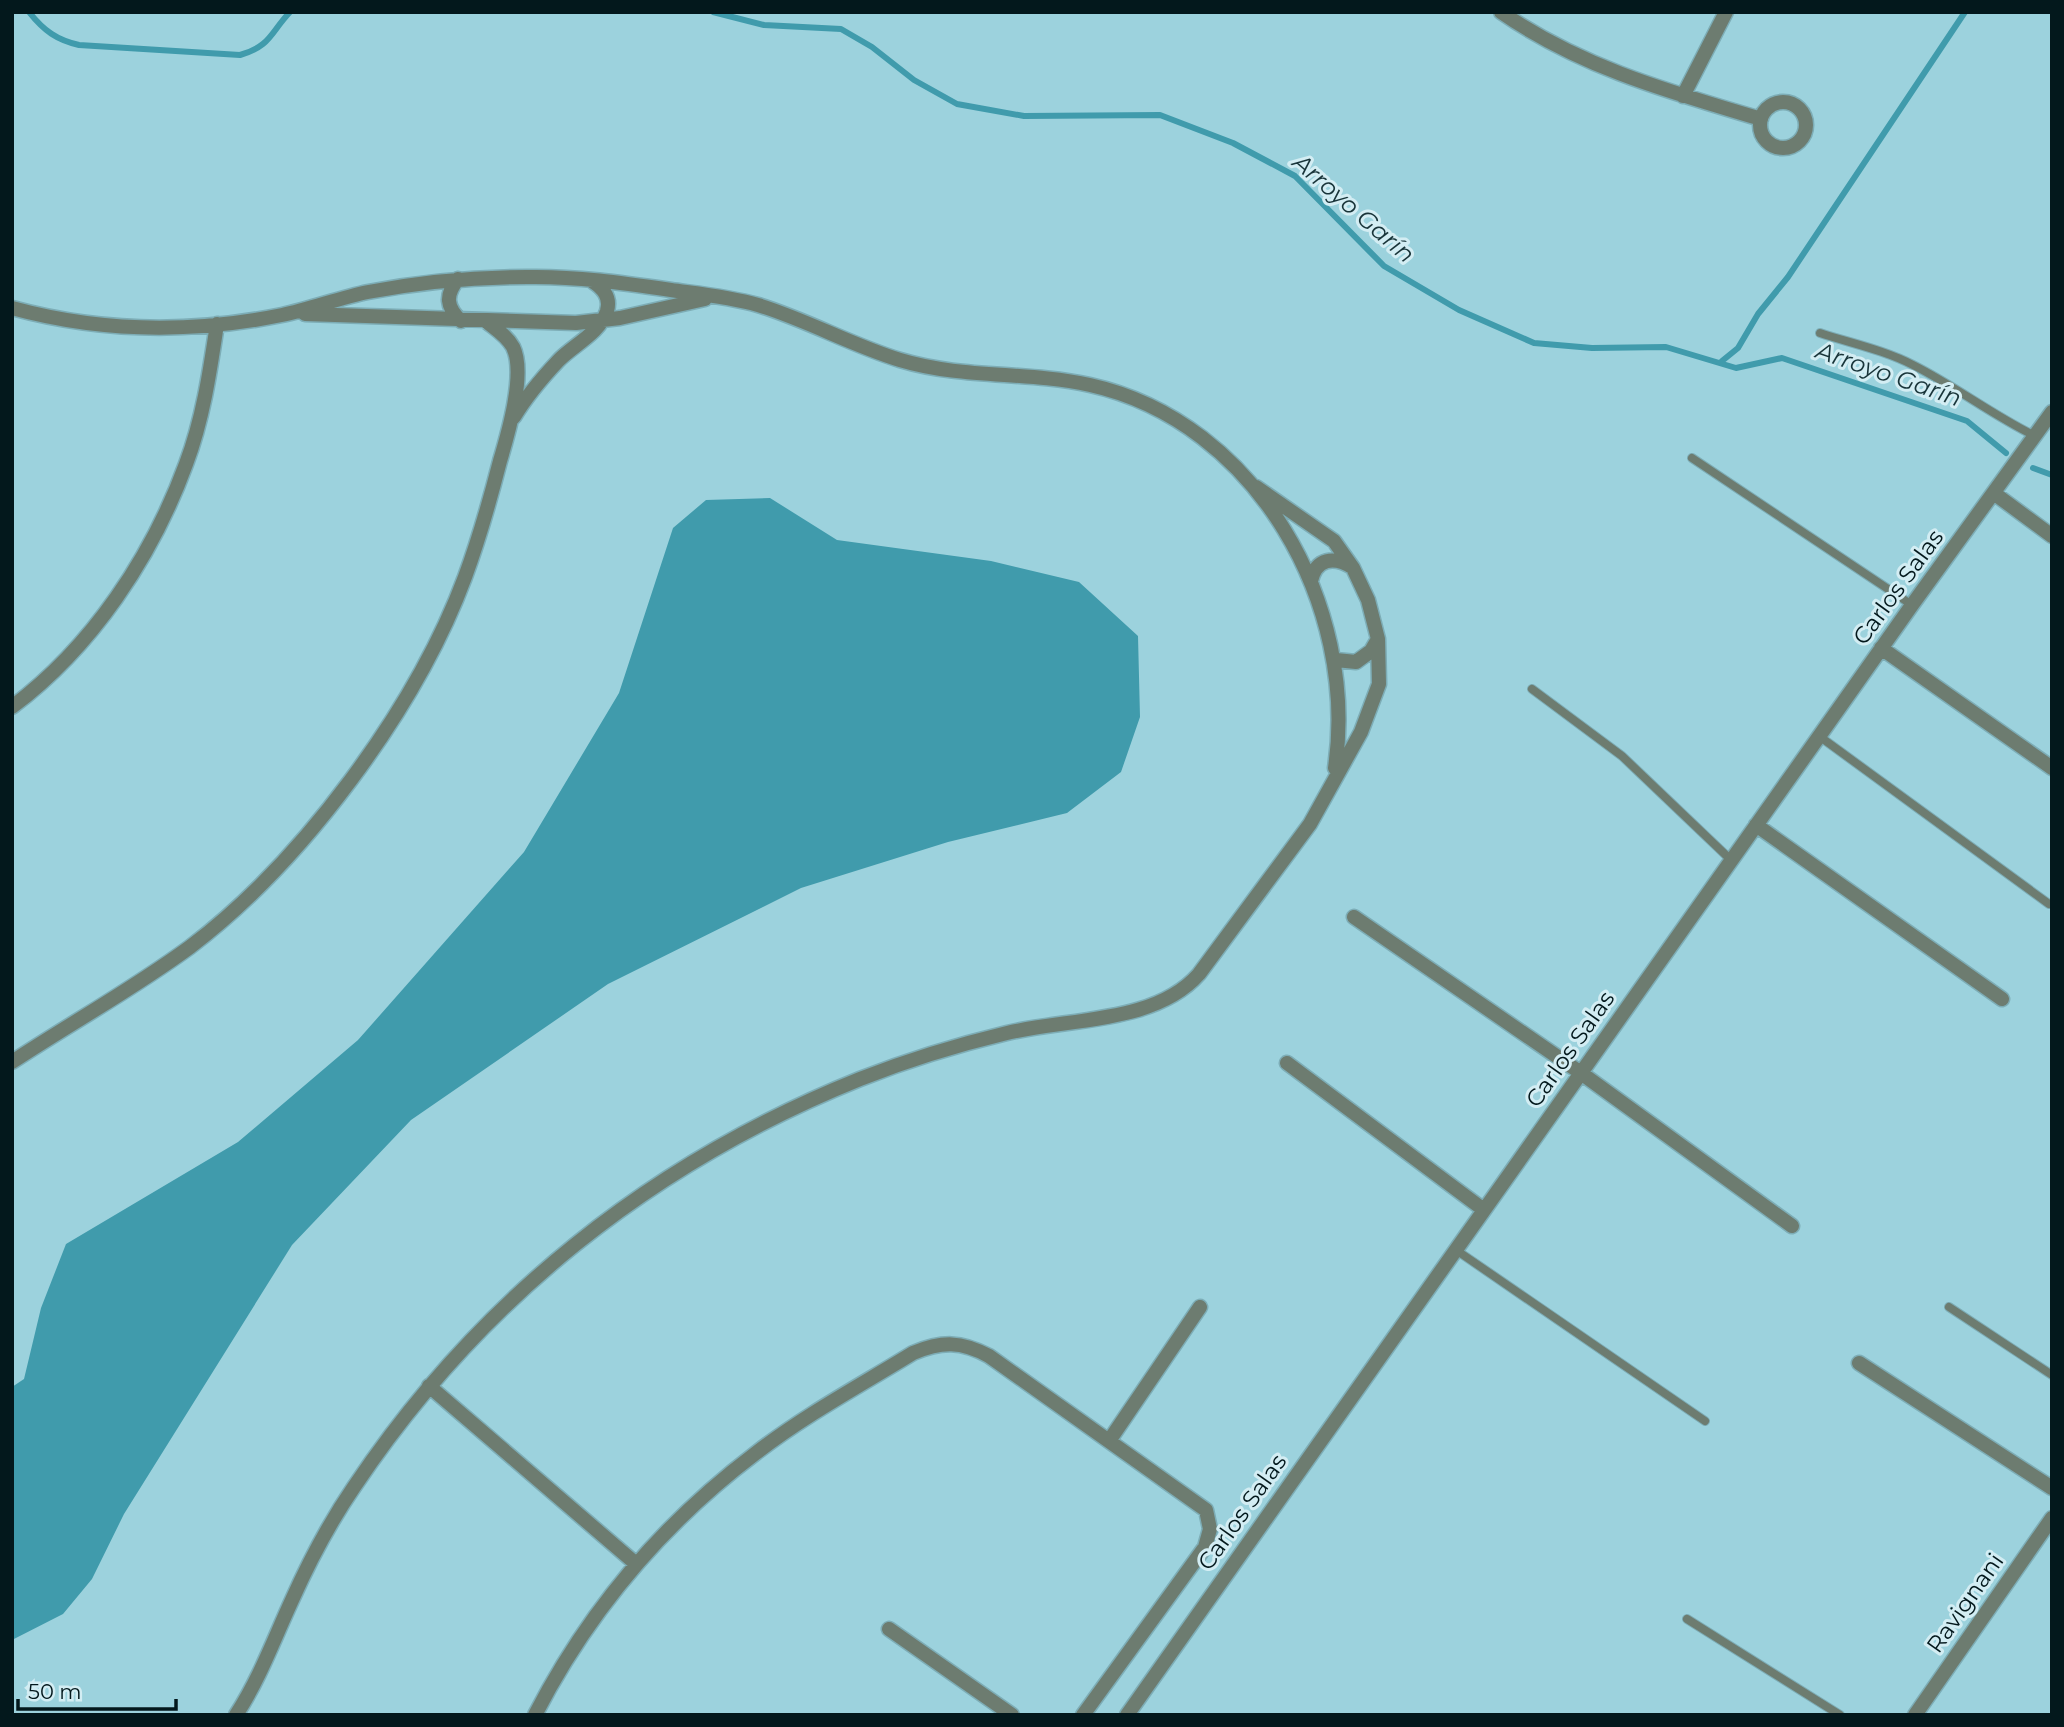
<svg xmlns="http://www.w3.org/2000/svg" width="2064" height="1727" viewBox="0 0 2064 1727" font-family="Montserrat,sans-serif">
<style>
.water{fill:#409bac}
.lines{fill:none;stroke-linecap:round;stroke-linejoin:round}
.stream{stroke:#409bac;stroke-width:6}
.service-casing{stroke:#7dadb6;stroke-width:10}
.minor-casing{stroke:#7dadb6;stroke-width:17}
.service{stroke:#6d7c70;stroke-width:8}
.minor{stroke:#6d7c70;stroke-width:14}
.labels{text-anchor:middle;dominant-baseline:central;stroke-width:6;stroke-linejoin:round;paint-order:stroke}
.street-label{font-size:23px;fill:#03181c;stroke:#d3edf3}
.water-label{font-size:24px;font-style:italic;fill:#183439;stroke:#d3edf3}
</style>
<rect width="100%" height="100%" fill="#9cd2dd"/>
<path class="water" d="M770 498 837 540 991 561 1079 582 1138 636 1140 717 1121 772 1067 813 948 842 801 888 608 984 411 1120 292 1245 124 1514 92 1579 63 1614 12 1640V1387L24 1379 41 1308 66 1244 238 1142 358 1040 524 852 619 693 673 528 706 500Z"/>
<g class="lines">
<path class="stream" d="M29 12C44 31 57 40 79 45L240 55C271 46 270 33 290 12
M713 12 764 25 841 29 872 47 914 80 957 104 1024 116 1160 115 1233 143 1295 176 1384 266 1459 310 1534 343 1592 348 1666 347 1736 368 1782 358 1967 421 2006 453
M1722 361 1738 348 1758 314 1788 277 1965 12
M2033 468 2052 475"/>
<defs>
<path id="service" d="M1820 333C1850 343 1884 350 1913 365 1955 386 1992 415 2035 436
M1692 458 1912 605
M1532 689 1622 756 1731 860
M1819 736 2049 904
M1456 1250 1705 1421
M1949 1307 2052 1375
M1687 1619 1840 1715"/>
<path id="minor" d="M1501 12C1580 67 1670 92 1761 119
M1683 96 1726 12
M1760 125a23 23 0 1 1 46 0a23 23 0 1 1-46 0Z
M458 279C445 295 446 307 461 321
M12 308C100 332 193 333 282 315 311 309 339 298 368 292 420 282 474 277 527 277 575 276 623 283 671 290 700 294 730 297 758 305 807 320 851 345 900 360 963 379 1027 371 1090 385 1257 422 1359 606 1335 768
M305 314 576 323 620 318 705 299
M514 417C526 397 542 378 558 361 572 346 600 333 607 311 611 297 603 288 592 281
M1995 494 2052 536
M1311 581C1316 558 1334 556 1352 567
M1881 648 2052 768
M1336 660 1356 662 1371 651 1378 639
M12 707C92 647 152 557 186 464 203 419 210 371 217 324
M1756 825 2002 999
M1354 917 1581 1073 1792 1226
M12 1062C71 1023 133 989 190 947 302 862 416 709 465 577 479 539 490 500 500 461 508 434 526 373 513 347 507 336 497 330 487 322
M1287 1063 1484 1210
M1859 1363 2052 1488
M429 1386 635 1563
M1109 1441 1200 1307
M889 1629 1012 1715
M236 1715C260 1678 274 1639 292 1600 309 1562 330 1522 354 1487 479 1300 651 1163 860 1079 908 1060 957 1045 1007 1033 1068 1018 1155 1024 1199 974L1310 824 1361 732 1379 684 1378 639 1368 600 1353 568 1334 541 1256 487
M535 1715C589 1610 662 1524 756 1453 805 1415 861 1385 913 1353 942 1341 961 1341 989 1356L1206 1510 1210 1529 1205 1547 1083 1715
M1127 1715 1912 605 2052 412
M1915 1715 2052 1518"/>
</defs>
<use href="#service" class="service-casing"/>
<use href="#minor" class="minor-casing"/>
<use href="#service" class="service"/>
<use href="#minor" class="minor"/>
</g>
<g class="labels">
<g class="street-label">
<text transform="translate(1898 587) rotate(-54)">Carlos Salas</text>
<text transform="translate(1570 1049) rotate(-55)">Carlos Salas</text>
<text transform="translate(1242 1512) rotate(-55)">Carlos Salas</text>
<text transform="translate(1965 1603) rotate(-55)">Ravignani</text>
</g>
<g class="water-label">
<text transform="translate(1354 208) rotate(41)">Arroyo Garín</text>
<text transform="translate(1889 374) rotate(19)">Arroyo Garín</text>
</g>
</g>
<rect width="2064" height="1727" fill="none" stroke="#03181c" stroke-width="28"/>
<path d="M18 1699v10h158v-10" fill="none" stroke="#03181c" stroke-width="3.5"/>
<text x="28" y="1699" font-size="21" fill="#03181c" stroke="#d3edf3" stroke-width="5" paint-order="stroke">50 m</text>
</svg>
